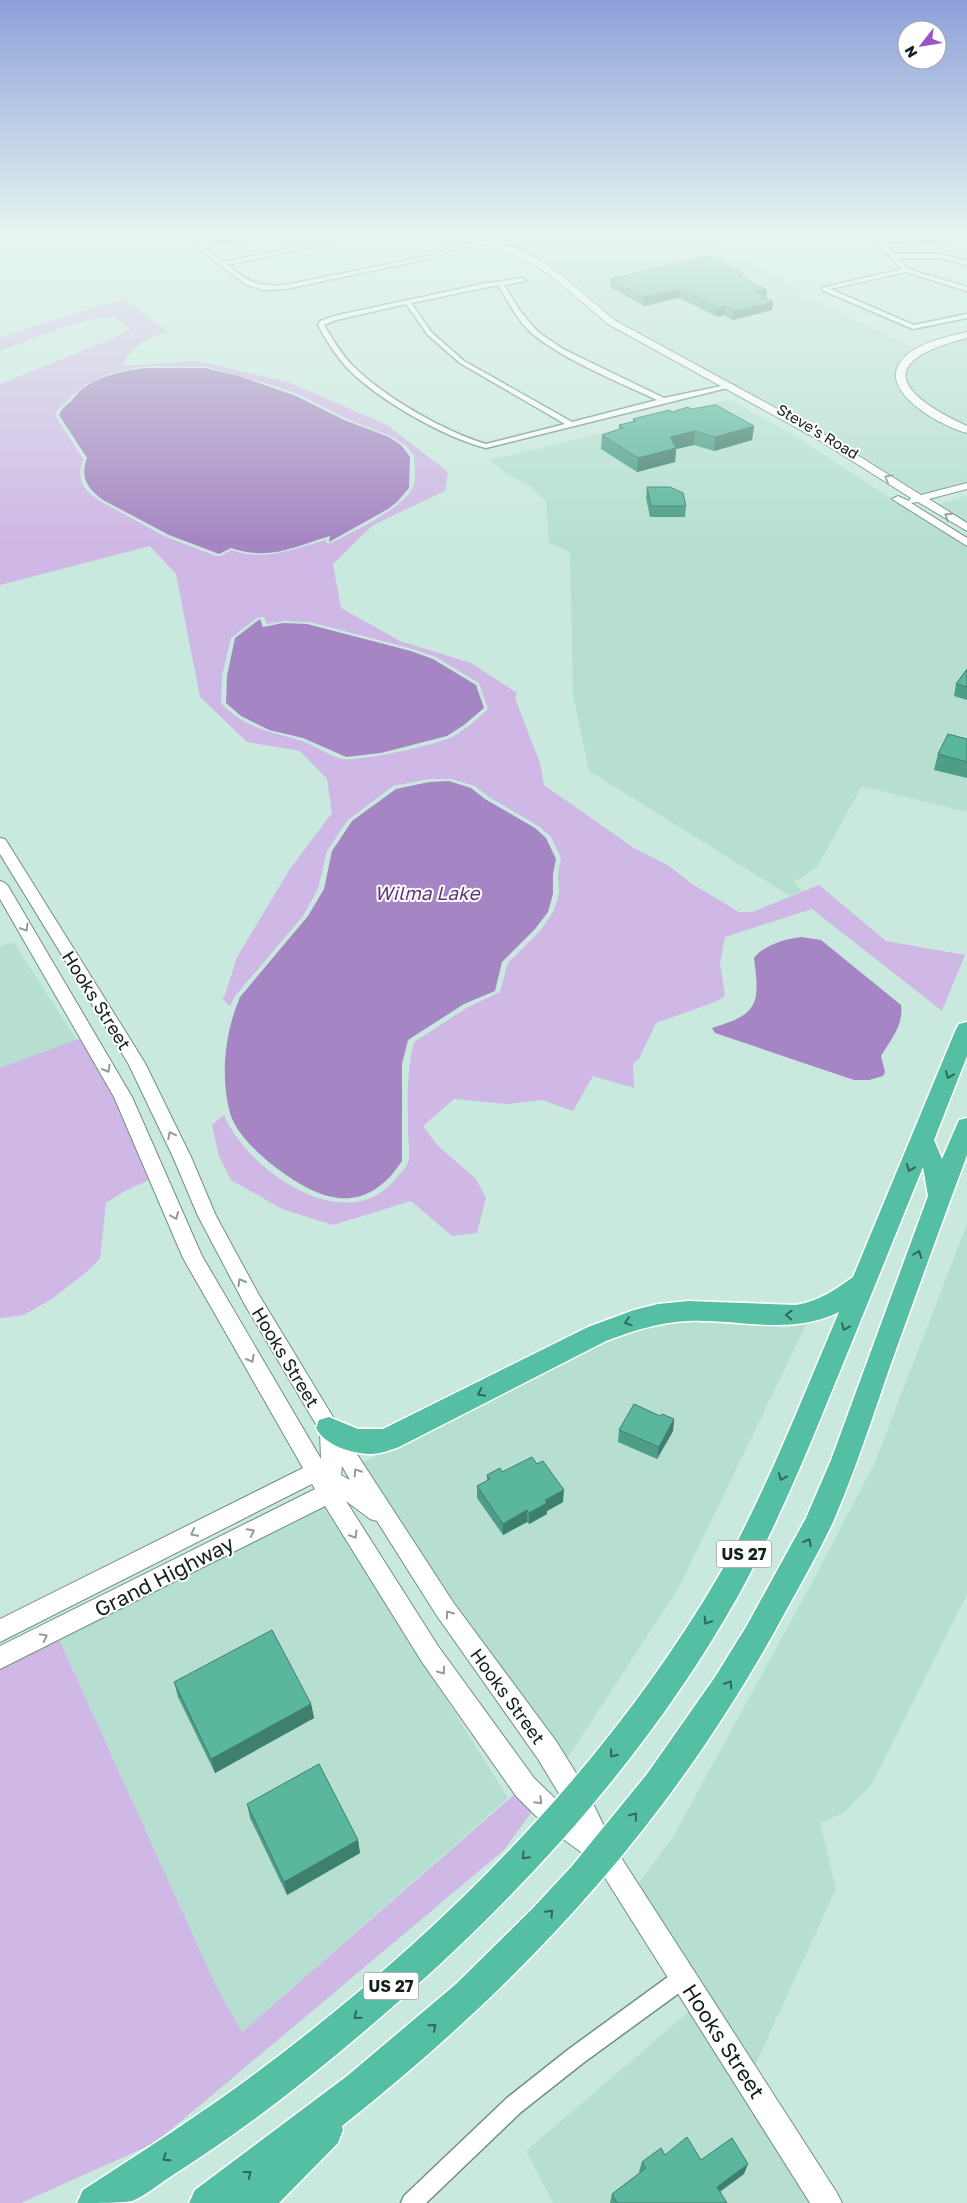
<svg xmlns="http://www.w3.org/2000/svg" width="967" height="2203" viewBox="0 0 967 2203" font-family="'Golos Text',sans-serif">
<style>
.built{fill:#b6dfd2}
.green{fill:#cfb8e5;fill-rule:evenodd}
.water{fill:#a585c3}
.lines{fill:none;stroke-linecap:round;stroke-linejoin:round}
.street-casing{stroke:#728f86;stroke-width:3}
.secondary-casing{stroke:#728f86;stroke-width:2}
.highway-casing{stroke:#fff;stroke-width:3}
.street{fill:#fff;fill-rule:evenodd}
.secondary{fill:#fff;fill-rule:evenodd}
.highway{fill:#55bfa4;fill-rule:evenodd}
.wall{fill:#4d9d87}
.shaded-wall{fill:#3f7f6e}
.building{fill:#5ab69d;stroke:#3f7f6e}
.oneway{stroke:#959b99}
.oneway2{stroke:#316859}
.labels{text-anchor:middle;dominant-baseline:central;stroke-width:4;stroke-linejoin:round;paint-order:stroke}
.far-street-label{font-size:15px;fill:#14201c;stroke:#fff}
.shield{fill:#fff;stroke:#5a6360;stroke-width:1}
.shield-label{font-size:16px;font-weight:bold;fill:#14201c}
.street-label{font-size:18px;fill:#14201c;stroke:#fff}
.water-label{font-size:19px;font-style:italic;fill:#623782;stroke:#fff}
.near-street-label{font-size:21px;fill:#14201c;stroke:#fff}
</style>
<rect width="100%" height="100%" fill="#c9e9de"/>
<path class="built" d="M449 234H690L799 286 791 289 913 348 927 344 902 360 896 373 898 386 904 394 928 413 967 433V484L922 496 600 313 568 284V279L554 267 505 244Z
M967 337V428L931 409 915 397 905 379 906 368 925 350Z
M729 399 793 435 967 547V812L862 786 817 867 794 882 802 891 790 896 589 771 573 695 570 552 549 542 546 501 529 485 505 473 489 460 598 434Z
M967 496V525L935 505Z
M13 942 77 1040 0 1068V946Z
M967 1224V1594L873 1782 845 1812 820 1823 836 1889 755 2065 637 1885 673 1837 815 1577 875 1462Z
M660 1320 808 1321 678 1589 566 1760 454 1605 406 1527 362 1463 607 1337Z
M324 1504 508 1798 242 2032 216 1986 59 1639Z
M691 2010 815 2203H553L526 2151Z"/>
<path class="green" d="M124 298 167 332C148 337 130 347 122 366L197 361 288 382 387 425 448 472 445 491 373 525 333 564 341 608 400 641 471 663 517 693 515 698 540 763 544 785 634 848 669 866 692 884 739 912H752L819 885 886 941 965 955 942 1011 812 909 725 937 720 963 725 996 715 1002 656 1023 639 1059 633 1064 634 1088 593 1076 573 1111 542 1100 507 1104 454 1099 423 1126 437 1145 476 1179 486 1198 477 1233 452 1236 411 1201 333 1225 282 1209 231 1180 219 1156 212 1125 224 1115C246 1168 340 1236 391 1184 397 1177 404 1170 408 1163 411 1155 408 1141 408 1132 408 1102 406 1072 414 1042L468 1007 500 992 508 963 540 931 553 912 559 894 558 874 561 858 551 837 540 827 489 797 475 786 451 779H429L393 786 347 821 327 851 318 889 303 916 235 996 230 1006 222 998 225 995 237 957 290 869 332 813 327 779 300 751 247 742 200 697 176 574 150 546 0 585V384L112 339 130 329 114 317C75 319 36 338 0 351V337ZM147 366 208 367 275 386 300 395 347 419 393 437 406 446 414 456C414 466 417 478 413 487 405 507 351 533 331 543H326V540C292 549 266 562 231 550L221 556H216L166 537 100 501C83 490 76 479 83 459L55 415C58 408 62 406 67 401 90 378 116 370 147 366ZM258 617H264L267 624 284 621 310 622 413 649 436 657 479 683 488 709C477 719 465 730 452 737 436 745 362 761 344 759 329 757 314 744 299 740 269 731 244 728 221 703L222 676 231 638Z
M81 1038 116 1100 151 1179 123 1192 106 1203 100 1259 83 1275 53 1298 24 1315 0 1318V1068Z
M59 1639 216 1986 242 2032 516 1793 533 1810 504 1850 155 2143 21 2203H0V1669Z"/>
<path class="water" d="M146 368H205L239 376 296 396 344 420 389 437 402 446 410 457 409 488 397 502 388 509 329 542 330 536C293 547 270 561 231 548L219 554 169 535 103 500C87 488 80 478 87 458L59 415C62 409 64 407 69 403 72 401 74 397 77 394 95 376 122 371 146 368Z
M260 619 263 627 283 623 307 624 411 651 433 659 476 685 484 708 464 725 447 736 381 753 346 757 303 738 269 730 241 716 226 703 227 676 235 638Z
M449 781 471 788 485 799 535 828 546 838 556 859 553 874V894L548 912 535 929 502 962 495 991 464 1004 408 1040 402 1064V1161C363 1220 317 1200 270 1163 255 1150 236 1133 230 1113 220 1076 225 1032 240 997L308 916 324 889 332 851 352 821 396 789 429 782Z
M801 937 821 940 901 1005C904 1025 891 1039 881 1056L885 1072 883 1076 869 1080H854L715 1033 712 1028C759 1014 760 1004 754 958 764 945 785 939 801 937Z"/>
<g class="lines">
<defs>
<path id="street" d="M232 234 249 235 250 238C235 246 224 235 206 245L205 248 223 262 317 243 341 234H348L321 245 227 265C251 283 255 287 286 285L433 255 470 237 475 238 437 257 286 289 264 290 247 285 199 249 201 243 210 238ZM241 236 244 237H234H235Z
M868 234H874L879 239 967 234V238L883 243 894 254H939L967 261V265L939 258H898L908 269 967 287V291L906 272 830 289 914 325 967 314V318L913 329 822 290V288L902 269Z
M523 278 525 281 504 285 520 311 538 332 563 349 664 398 731 384 735 386 486 448C443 437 379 400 348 369 336 356 326 340 318 325L320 321 334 316 482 284ZM498 285C509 303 518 322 534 335 566 361 619 382 657 400L572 422 464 361 432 333 411 303ZM406 304 428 335 460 363 565 424 486 444C445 432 384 397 353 366 341 354 333 340 324 325L336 320Z
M683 1968 690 1971 693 1978 690 1985 583 2063 521 2112 426 2203H401L404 2196 507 2098 569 2049 676 1971Z"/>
<path id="secondary" d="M433 234H456L481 238 513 247 539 260 560 274 614 320 827 436 921 495 967 483V489L929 499 967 523V531L918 502 911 503 967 538V546L892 499 898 496 909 501 911 498 819 440 608 324 554 278 533 264 493 246 437 236Z
M967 332V338C875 361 896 393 967 426V433C943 427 877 392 901 361 915 343 946 337 967 332Z
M0 838 5 839 7 842 145 1063 191 1157 216 1216 259 1295 336 1422 453 1602 556 1741 586 1789 613 1845 837 2193 842 2203H810L595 1862 549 1829 516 1796 422 1662 325 1506 0 1669V1646L315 1489 312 1484 0 1642V1619L303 1468 183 1258 114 1097 0 899V881L5 883 8 886 132 1097 202 1256 321 1459 320 1431 245 1305 198 1216 173 1157 128 1063 0 854ZM342 1466 350 1480 341 1475ZM346 1501 370 1519 377 1521 437 1616 538 1759 572 1815 534 1778 438 1646Z"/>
<path id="highway" d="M967 1022V1056L934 1140 942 1159 959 1120 967 1118V1155C940 1227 914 1300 888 1372 871 1422 854 1473 833 1522 818 1554 800 1585 783 1616 671 1823 525 1981 342 2126L343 2130 338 2143 279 2203H189L195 2190 347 2076 456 1984 532 1909 572 1866 647 1774 715 1677 746 1627 806 1518 831 1460 928 1196 923 1167C892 1243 862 1318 831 1393 803 1462 774 1531 738 1596 630 1788 474 1945 304 2081 262 2115 218 2146 173 2175 160 2183 147 2195 132 2201 121 2203 91 2203 77 2203L83 2190C143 2151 203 2113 260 2070 439 1936 604 1771 718 1577 766 1493 801 1401 839 1312 792 1336 738 1319 688 1321 659 1322 633 1331 606 1341L399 1447C390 1450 381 1454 371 1454 353 1454 324 1445 316 1428L319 1420 329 1417 358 1429H383L588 1327 634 1310 658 1304 688 1301 796 1305C819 1301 835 1290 853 1277L956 1029 959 1024Z"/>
</defs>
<use href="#street" class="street-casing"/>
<use href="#secondary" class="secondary-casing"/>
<use href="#highway" class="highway-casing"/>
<use href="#street" class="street"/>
<use href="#secondary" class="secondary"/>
<use href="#highway" class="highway"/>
</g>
<path class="wall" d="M743 273 742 277 767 290 766 298 773 302 772 310 733 320 724 315 717 317 679 298 644 306 610 287V279Z
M691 409 754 426 752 440 714 451 694 445 676 449 675 462 637 472 601 449 602 435 619 429V425L633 422V419L672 412Z
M647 487 686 506 685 517H650L646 498Z
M967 669V700L954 696 956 684Z
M967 739V778L934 770 938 754Z
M660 1416 674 1419 673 1431 657 1459 618 1442 619 1430Z
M502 1472 563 1502 547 1511V1514L529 1524 527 1522 503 1535 477 1498V1486L487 1481V1475Z
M174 1682 311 1704 314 1718 215 1773 178 1697Z
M247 1804 358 1840 360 1853 287 1895 250 1818Z
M665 2155 701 2160 744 2174 720 2192 727 2203H610L612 2194 640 2173 639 2171 642 2162Z"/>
<path class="shaded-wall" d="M680 289 679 298 644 306V297Z
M767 290 766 298 756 292Z
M773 302 772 310 733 320 734 311Z
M725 306 724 315 717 317 718 308Z
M754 426 752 440 714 451 715 437Z
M695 431 694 445 676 449 675 462 637 472 638 458 670 437Z
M674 1419 673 1431 657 1459 659 1447Z
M564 1490 563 1502 547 1511V1514L529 1524V1513L545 1500Z
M527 1510V1522L503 1535V1524Z
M311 1704 314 1718 215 1773 211 1759Z
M358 1840 360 1853 287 1895 284 1882Z
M748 2164 744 2174 713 2196 717 2187Z"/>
<path class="building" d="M710 256 743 273 737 274 767 290 756 292 773 302 734 311 725 306 718 308 680 289 644 297 610 279Z
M716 405 754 426 715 437 695 431 670 437 676 448 638 458 602 435 623 428 619 425 636 421 633 419 669 410 672 412 688 407 691 409Z
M647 487H670L683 493 686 506H651Z
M967 669V687L956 684Z
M948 734 967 739V762L938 754Z
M634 1404 660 1416 662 1414 674 1419 659 1447 619 1430Z
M532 1457 537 1464 543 1461 564 1490 545 1500 547 1503 529 1513 527 1510 503 1524 477 1486 490 1479 487 1475 500 1468 502 1472Z
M272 1630 311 1704 211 1759 174 1682Z
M319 1764 358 1840 284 1882 247 1804Z
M687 2137 701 2160 732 2138 748 2164 717 2187 727 2203H617L612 2194 646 2168 642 2162 661 2148 665 2155Z"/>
<defs><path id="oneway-chevron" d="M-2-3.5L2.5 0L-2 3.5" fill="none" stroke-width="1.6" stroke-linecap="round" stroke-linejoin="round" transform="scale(1.25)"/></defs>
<g class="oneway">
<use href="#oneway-chevron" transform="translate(888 478) rotate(-148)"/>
<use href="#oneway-chevron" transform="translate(948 516) rotate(-147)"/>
<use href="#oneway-chevron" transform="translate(25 928) rotate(59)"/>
<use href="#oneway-chevron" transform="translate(107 1069) rotate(60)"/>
<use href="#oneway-chevron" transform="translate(171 1135) rotate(-117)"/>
<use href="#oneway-chevron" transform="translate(175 1216) rotate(67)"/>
<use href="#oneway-chevron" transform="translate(241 1282) rotate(-120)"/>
<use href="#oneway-chevron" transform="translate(251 1359) rotate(60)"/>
<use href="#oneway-chevron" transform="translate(357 1472) rotate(-123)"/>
<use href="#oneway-chevron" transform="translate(251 1532) rotate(-27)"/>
<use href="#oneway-chevron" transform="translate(194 1533) rotate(153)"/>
<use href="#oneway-chevron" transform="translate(354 1535) rotate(58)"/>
<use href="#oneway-chevron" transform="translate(449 1614) rotate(-125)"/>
<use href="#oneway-chevron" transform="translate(44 1637) rotate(-27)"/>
<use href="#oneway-chevron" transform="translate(442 1671) rotate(54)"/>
<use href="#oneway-chevron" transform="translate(539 1801) rotate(45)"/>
</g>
<g class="oneway2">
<use href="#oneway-chevron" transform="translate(949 1075) rotate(112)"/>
<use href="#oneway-chevron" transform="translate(910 1168) rotate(112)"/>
<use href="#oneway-chevron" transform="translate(918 1254) rotate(-69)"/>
<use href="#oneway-chevron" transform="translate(789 1315) rotate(-179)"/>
<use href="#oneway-chevron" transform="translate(628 1322) rotate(161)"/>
<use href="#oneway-chevron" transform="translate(845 1327) rotate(113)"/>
<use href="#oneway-chevron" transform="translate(481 1393) rotate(153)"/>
<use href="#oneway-chevron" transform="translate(782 1477) rotate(113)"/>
<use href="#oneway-chevron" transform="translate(808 1542) rotate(-62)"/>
<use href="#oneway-chevron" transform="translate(707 1621) rotate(123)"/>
<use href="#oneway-chevron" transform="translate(729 1684) rotate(-57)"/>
<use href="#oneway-chevron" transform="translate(613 1754) rotate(128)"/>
<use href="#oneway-chevron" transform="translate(634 1816) rotate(-52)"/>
<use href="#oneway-chevron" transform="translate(525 1856) rotate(133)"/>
<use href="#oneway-chevron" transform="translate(550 1913) rotate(-47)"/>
<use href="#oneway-chevron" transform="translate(357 2016) rotate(141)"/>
<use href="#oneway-chevron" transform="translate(433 2027) rotate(-40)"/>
<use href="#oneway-chevron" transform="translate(166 2158) rotate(146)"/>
<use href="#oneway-chevron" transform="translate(248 2174) rotate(-37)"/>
</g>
<linearGradient id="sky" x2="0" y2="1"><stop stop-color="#8da1d9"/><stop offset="0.43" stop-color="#e7f5f0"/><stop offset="1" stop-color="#e7f5f0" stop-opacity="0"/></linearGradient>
<rect width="967" height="542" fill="url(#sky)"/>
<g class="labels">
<g class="far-street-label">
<text transform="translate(818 431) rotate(31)">Steve's Road</text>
</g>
<g class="shield">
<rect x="716.5" y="1540.5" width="55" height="27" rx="4"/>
<rect x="363.5" y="1972.5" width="55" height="27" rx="4"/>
</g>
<g class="shield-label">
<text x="744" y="1554">US 27</text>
<text x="391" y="1986">US 27</text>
</g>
<g class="street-label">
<text transform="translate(97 1000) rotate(58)">Hooks Street</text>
<text transform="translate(286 1357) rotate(59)">Hooks Street</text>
<text transform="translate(508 1696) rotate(54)">Hooks Street</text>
</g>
<g class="water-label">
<text x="427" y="892">Wilma Lake</text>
</g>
<g class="near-street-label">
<text transform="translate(164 1576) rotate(-27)">Grand Highway</text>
<text transform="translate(724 2041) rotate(57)">Hooks Street</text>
</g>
</g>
<g transform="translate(922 45) rotate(239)"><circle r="24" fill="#ffffff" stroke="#a1a6a4"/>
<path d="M0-4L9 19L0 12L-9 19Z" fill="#9855ca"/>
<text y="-8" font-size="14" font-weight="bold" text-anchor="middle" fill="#14201c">N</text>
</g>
</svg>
